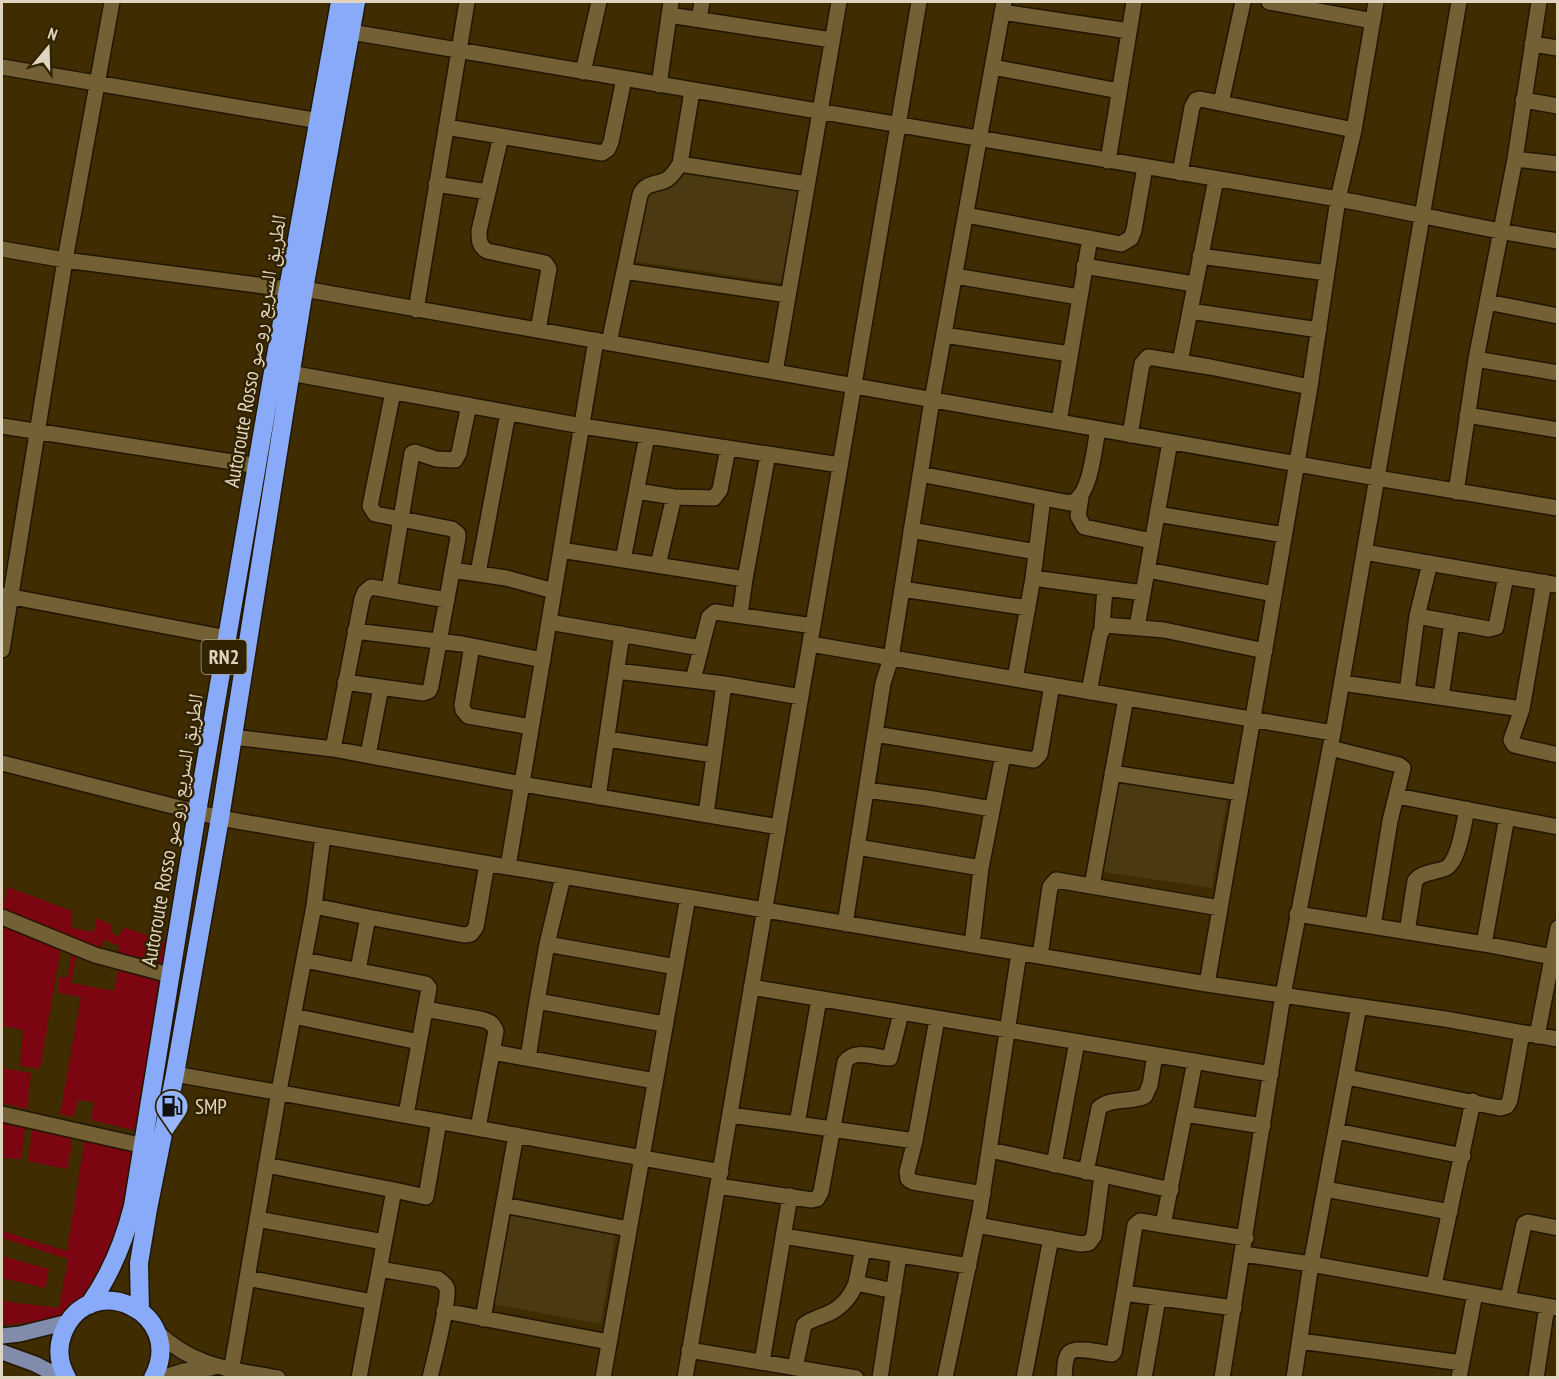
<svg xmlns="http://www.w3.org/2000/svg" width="1559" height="1379" viewBox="0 0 1559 1379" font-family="'PT Sans Narrow','Noto Naskh Arabic',sans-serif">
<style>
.built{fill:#4a3911}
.green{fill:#7b0510}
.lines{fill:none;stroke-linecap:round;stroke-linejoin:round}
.minor-casing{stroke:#201601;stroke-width:18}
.major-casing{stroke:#201601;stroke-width:18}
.highway-casing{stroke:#201601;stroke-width:21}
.minor{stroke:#736034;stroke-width:15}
.major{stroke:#808caa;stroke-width:15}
.highway{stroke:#88aaf8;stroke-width:18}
.labels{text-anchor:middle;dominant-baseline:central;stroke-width:5;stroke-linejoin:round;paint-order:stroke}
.shield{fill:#312302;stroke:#aba086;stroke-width:1.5}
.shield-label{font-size:20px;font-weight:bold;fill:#dfd5be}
.street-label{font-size:21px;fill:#dfd5be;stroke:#312302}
.poi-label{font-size:21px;fill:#dfd5be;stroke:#312302;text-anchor:start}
</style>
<rect width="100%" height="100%" fill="#3f2c00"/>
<path class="built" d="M687 168 804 185 787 284 632 261 649 188H668Z
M1115 775 1228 794 1212 888 1104 872Z
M512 1210 616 1232 601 1324 492 1304Z"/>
<path class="green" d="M8 887 72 911V928L94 932 96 918 112 925 111 933 119 936 124 927 168 943 161 967 118 955 120 946 104 940 100 949 2 910Z
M2 926 61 947 40 1069 20 1066 23 1030 2 1026Z
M72 952H77L71 983 114 991 118 970 162 980 137 1131 91 1120 94 1102 78 1100 74 1117 60 1114 81 997 58 993 59 977H68Z
M2 1068 31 1073 27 1109 2 1103Z
M4 1118 26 1122 21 1159 3 1158 2 1170V1130Z
M33 1123 66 1129 72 1143 67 1169 28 1161Z
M86 1132 137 1144C126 1189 110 1300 61 1317 46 1322 18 1323 2 1326V1301L59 1308 68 1259 2 1238V1231L67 1251Z
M2 1256 49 1269 45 1288 2 1278Z"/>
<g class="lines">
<defs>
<path id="minor" d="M1269 2 1373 21
M1002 12 1129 31
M669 15 832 40
M699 19 702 2
M351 32 1338 199C1411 212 1484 230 1558 241
M1532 44 1558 48
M2 67 319 121
M993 67 1119 91
M583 72 599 2
M659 85 671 2
M1523 100 1558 106
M1221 103 1243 2
M446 127 602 153 608 149 611 142 624 79
M501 136 479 231C479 240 479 246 487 251L545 263 549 269 548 274 538 330
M1515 159 1558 164
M1108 161 1134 2
M680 164 692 91
M1180 173 1192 107 1196 100 1200 99 1354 130
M436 184 488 192
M966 215 1121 244 1131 238 1134 230 1145 167
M2 249 65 260 288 289
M1200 256 1327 273
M1084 266 1194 284
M624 271 788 295
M955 276 1079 297
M304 289 1377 478 1558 508
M1487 302 1558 316
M416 310 467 2
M1190 311 1319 330
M944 335 1070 354
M609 343 640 195C645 182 656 185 666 180 672 177 676 169 680 164L807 184
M1476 359 1558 373
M1180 362 1216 179
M775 372 839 2
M290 373 582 426 840 465
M1467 415 1558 430
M1059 422 1090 238
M2 426 258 466
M1130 435 1142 364 1148 357 1210 367 1310 387
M920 474 1070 503C1091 498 1094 448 1098 429
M637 491 674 497 714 498 720 490 728 448
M1456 492 1476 359 1515 159 1539 2
M1081 497 1078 516 1084 527 1152 541
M1157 514 1284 535
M911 530 1036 552
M561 550 745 579
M1364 552 1558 585
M623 560 647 436
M658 565 674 497
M452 570 506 578 554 591
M1147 570 1274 594
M478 573 508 413
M1033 578 1143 593
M1544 582 1522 709 1511 740 1514 745 1558 755
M902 589 1028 608
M389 590 412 453 415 452 436 459 455 460 459 453 469 405
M2 595 228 638
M447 600 371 587 365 592 362 599 333 749 522 784 779 827
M740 615 745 579 768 454
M1417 616 1489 629 1496 627 1506 576
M549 622 701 648
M1102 627 1105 588
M1137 627 1170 442
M355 631 462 644 543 660
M810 644 1333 733
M472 646 462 705 463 710 468 716 531 727
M2 650 65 260 112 2
M617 671 724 684 801 697
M1015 679 1033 578 1043 498
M693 680 709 617 715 612 813 626
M345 682 423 693 429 691 431 686 458 538V534L452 529 375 514 370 506 393 392
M1342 683 1522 709
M1089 692 1100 634 1105 625 1164 630 1265 651
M1407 692 1417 616 1430 563
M1441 697 1452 622
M875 734 1034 760 1040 754 1052 685
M233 737 333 749
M607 739 714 755
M1330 748 1399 765 1403 768 1390 821 1373 926
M368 755 381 687
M2 763 220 818 323 836 1207 984 1445 1019 1558 1039
M1112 773 1240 793
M866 790 927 798 992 809
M1397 796 1558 827
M598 797 622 634
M706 814 724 684
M857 847 981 868
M508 867 596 340
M563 877 547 944 537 1001 664 1024
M1092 886 1126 698
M314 906 368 917
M1297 914 1484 944 1558 958
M2 917 95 955 170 975
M845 924 883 683 891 658 932 400 1004 2
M1407 932 1415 881C1423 871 1435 873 1446 868 1459 861 1464 823 1467 809
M547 944 676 967
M1484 944 1507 817
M972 945 981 868 1003 755
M1040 956 1050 887 1056 880 1220 908
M304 960 426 984 429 988 406 1115
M358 970 368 917 464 935 471 934 476 927 487 864
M1207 984 1310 387 1338 199 1354 130 1376 2
M751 987 1271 1074
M425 1009 480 1019C489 1021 493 1023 496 1031L478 1128
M293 1016 419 1042
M1537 1036 1558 928
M492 1052 655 1081
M528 1058 537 1001
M1195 1061 1163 1225 1246 1238
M175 1074 721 1172
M1347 1077 1500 1108 1507 1106 1510 1100 1522 1033
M2 1114 144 1146
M1185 1114 1263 1126
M730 1115 797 1124 819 999
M797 1124 915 1141 937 1019
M1336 1131 1463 1156
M915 1141 907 1172 908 1179 913 1182 983 1194
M990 1150 1171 1190
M266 1165 394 1190
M1054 1165 1077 1042
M1086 1172 1099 1108C1111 1097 1131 1103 1145 1096L1150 1085 1155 1055
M718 1186 812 1200 817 1199 821 1192 845 1062C855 1048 875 1058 890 1058L901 1013
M1325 1189 1450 1212
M504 1205 629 1229
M257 1219 384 1242
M977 1225 1081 1244 1089 1243 1094 1236 1102 1175
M1163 1225 1140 1221 1135 1225 1124 1293 1234 1308
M783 1236 969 1266
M863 1249 856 1283 894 1291
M1243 1254 1311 1264 1558 1308
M379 1269 438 1279C442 1282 446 1284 447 1289 449 1304 434 1360 430 1378
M247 1278 373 1302
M1434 1285 1473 1101
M1508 1299 1524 1224 1528 1222 1558 1228
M444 1311 609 1342
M483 1319 516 1135
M157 1332C196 1368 229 1369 278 1378
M1300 1341 1462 1363
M689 1350 856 1378
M762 1362 790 1196
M795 1368 804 1325C810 1320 815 1319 822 1316 838 1311 850 1299 856 1283
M162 1378 184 1371 211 1368
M230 1378 279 1091 314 906 323 836
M359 1378 394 1190 426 1197 439 1121
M603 1378 688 897
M685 1378 919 2
M880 1378 899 1255
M945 1378 980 1210 1019 953
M1024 1378 1051 1238
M1064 1378C1065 1371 1064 1359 1069 1353 1075 1346 1103 1353 1112 1354L1114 1352 1124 1293
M1144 1378 1158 1299
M1222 1378 1283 995 1333 733 1459 2
M1294 1378 1311 1264 1359 1006
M1459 1378 1475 1293
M1536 1378 1547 1306"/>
<path id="major" d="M2 1336 20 1334 68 1322
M2 1352 35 1364 62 1378"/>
<path id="highway" d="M89 1305C111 1274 124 1242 133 1206L197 812 274 366 340 2
M140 1311 139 1263 148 1209 175 1074 220 818 304 289 356 2
M67 1378C59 1364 57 1348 63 1333 89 1267 188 1312 153 1378"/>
</defs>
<use href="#minor" class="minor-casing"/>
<use href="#major" class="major-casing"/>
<use href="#highway" class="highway-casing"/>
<use href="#minor" class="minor"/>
<use href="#major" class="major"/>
<use href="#highway" class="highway"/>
</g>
<defs>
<symbol id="fuel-pin" viewBox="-11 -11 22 30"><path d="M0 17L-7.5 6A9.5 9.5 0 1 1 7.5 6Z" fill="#96b6fd" stroke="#312302"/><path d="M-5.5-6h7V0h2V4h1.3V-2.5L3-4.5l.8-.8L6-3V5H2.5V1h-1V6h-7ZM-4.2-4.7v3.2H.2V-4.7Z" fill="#111"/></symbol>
</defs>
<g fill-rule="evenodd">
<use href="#fuel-pin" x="153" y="1087" width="38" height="52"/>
</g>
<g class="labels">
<rect class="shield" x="201.5" y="640" width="45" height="34" rx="4.5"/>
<g class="shield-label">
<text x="224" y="657">RN2</text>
</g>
<g class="street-label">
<text transform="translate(255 351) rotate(-80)">Autoroute Rosso الطريق السريع روصو</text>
<text transform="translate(172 830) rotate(-80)">Autoroute Rosso الطريق السريع روصو</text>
</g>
<g class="poi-label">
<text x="195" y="1106">SMP</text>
</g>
</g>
<rect width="1559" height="1379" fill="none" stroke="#dfd5be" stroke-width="6"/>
<g transform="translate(48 48) rotate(19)" stroke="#312302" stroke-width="4.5" paint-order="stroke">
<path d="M0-4.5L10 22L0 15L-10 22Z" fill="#dfd5be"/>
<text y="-9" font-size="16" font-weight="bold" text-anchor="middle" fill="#dfd5be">N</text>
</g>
</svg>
